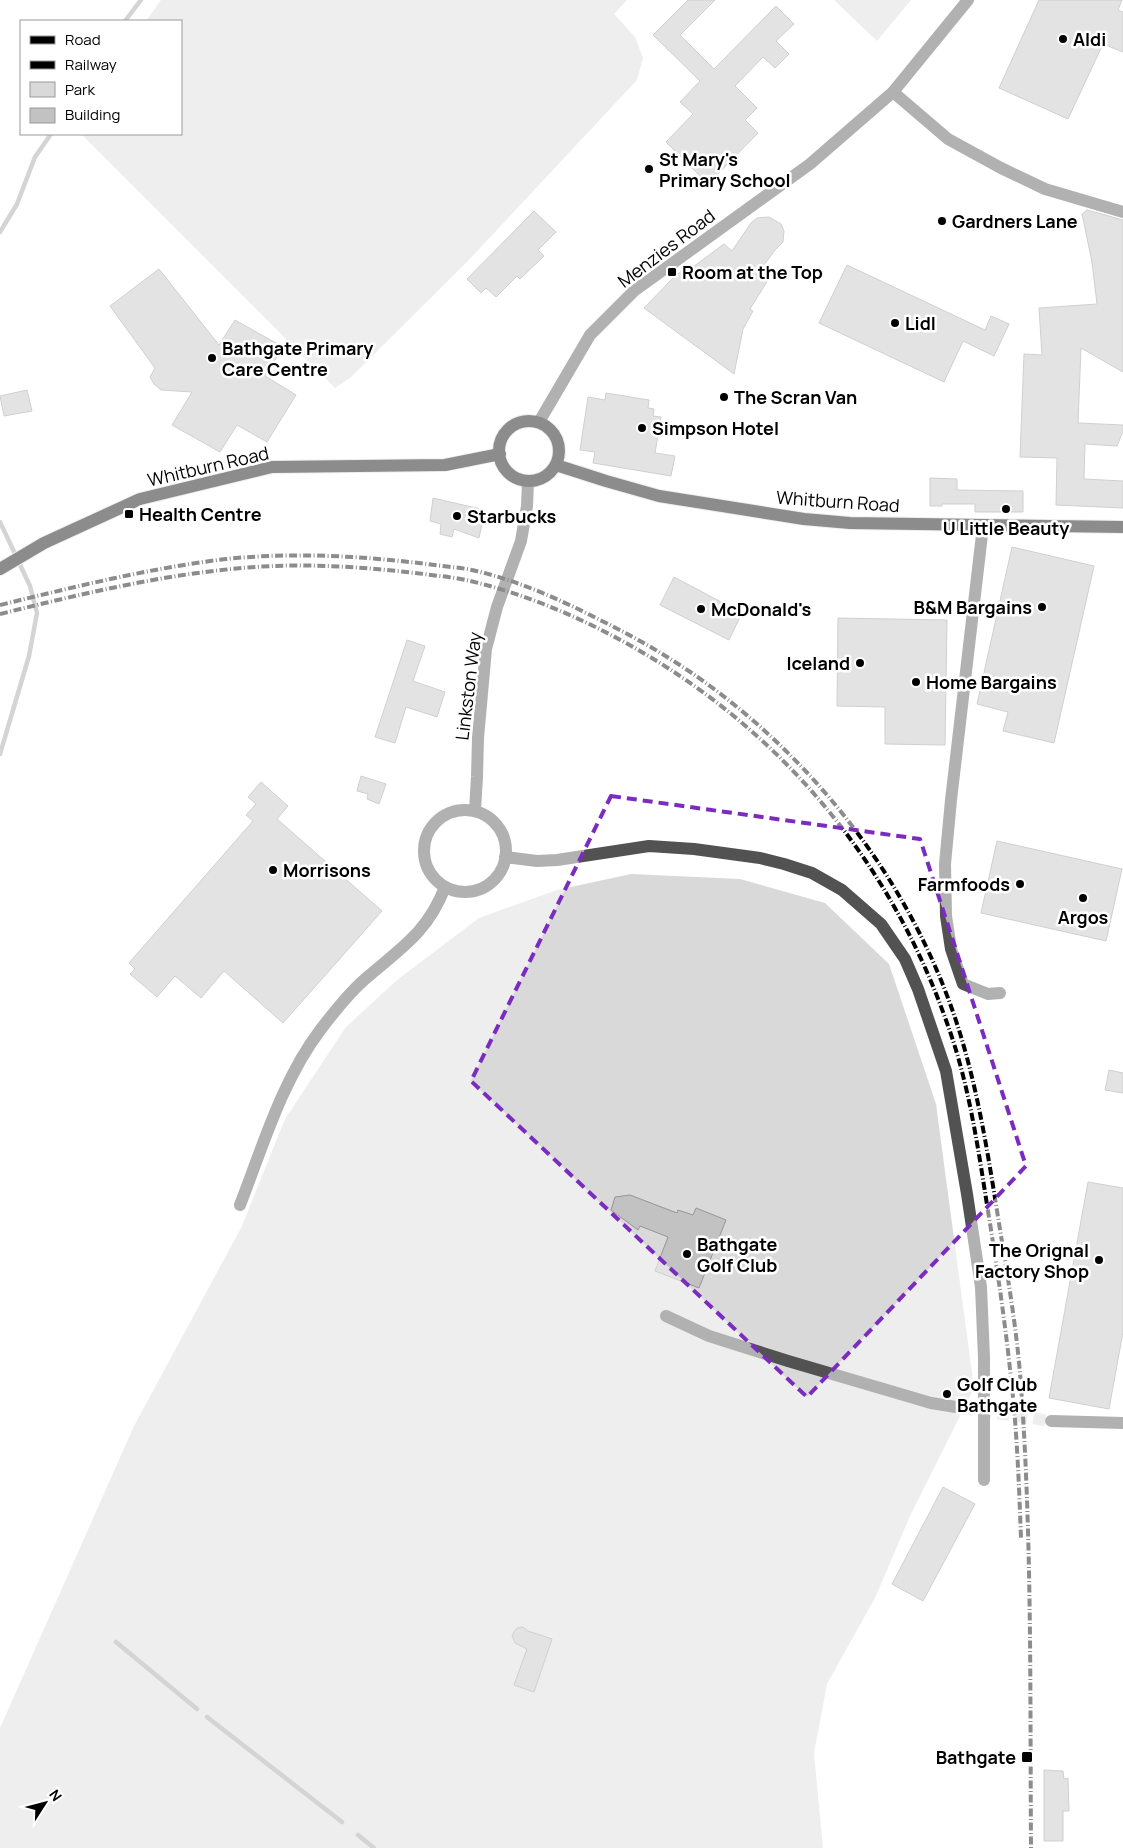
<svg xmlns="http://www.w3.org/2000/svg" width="1123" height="1848" viewBox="0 0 1123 1848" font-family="Manrope,sans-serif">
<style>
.green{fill:#d9d9d9}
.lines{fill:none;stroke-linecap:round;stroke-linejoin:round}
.stream{stroke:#a0a0a0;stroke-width:4.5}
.building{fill:#c2c2c2;stroke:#969696}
.minor-tunnel{stroke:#d9d9d9;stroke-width:12;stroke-dasharray:12 6;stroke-linecap:butt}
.major-casing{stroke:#dbdbdb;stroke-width:14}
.minor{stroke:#525252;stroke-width:12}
.major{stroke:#000;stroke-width:12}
.rail{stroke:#000;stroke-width:4;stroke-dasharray:8 2.5 1 2.5;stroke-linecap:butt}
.marked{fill:none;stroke:#7b2cbf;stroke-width:4;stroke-dasharray:10 6;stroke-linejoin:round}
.poi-dot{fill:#000;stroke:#fff;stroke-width:2}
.labels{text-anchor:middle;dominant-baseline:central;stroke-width:5;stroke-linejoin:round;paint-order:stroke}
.poi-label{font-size:18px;font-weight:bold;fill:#000;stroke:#fff;text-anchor:start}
.street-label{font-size:18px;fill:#000;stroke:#fff}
</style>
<rect width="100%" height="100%" fill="#fff"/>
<path class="green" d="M161 0H627L614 14 635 37 643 58 637 80 467 262 351 377 335 388 81 134H181V21H146Z
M834 0H911L877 41Z
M631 874 740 879 825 903 889 964 936 1104 974 1388 910 1516 876 1596 827 1684 814 1753 823 1848H0V1728L134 1426 241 1228 285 1119 346 1027 397 980 479 918 557 890Z"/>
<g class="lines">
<path class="stream" d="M125 21 141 0
M0 232 17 204 35 157 51 134
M0 522 30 586 37 613 29 656 0 754
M116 1642 197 1709
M207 1717 342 1822
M358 1835 374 1848"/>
</g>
<path class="building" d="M688 0H715L680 35 714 69 776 6 794 24 776 41 789 54 775 68 763 57 735 86 757 108 745 120 758 133 708 184 666 142 693 114 680 102 700 81 653 35Z
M1039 0H1122L1118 10 1123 12V52L1103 44 1068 119 999 88Z
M1087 210 1123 220V372L1081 348 1078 423 1123 425V431L1117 446 1085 444 1084 479 1123 481V508L1056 505 1057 458 1020 457 1024 354 1042 355 1039 308 1097 304 1092 262 1082 214Z
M534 211 556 232 538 250 544 256 520 279 517 276 496 297 486 288 481 293 467 279Z
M769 217 781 224 784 231 783 242 775 250 761 269 770 277 750 309 753 311 743 329 734 374 644 308 673 278 690 264 693 267 724 244 732 251 751 223 757 218Z
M847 265 985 330 991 316 1009 324 994 356 963 341 944 382 819 323Z
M159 269 219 345 235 320 283 347 265 376 296 395 267 442 237 425 220 452 172 425 192 392 161 390 154 384 150 377 155 368 110 306Z
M27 390 32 411 4 416 0 396Z
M606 393 649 400 648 408 654 409 653 416 661 417 655 453 675 456 671 476 593 463 595 452 580 450 588 397 605 400Z
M930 478 957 479V490L1023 491V512H975V504H942V506H930Z
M433 498 485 510 479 538 454 529 452 537 440 534 441 524 430 521Z
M1012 547 1094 566 1054 743 1003 731 1008 712 977 704Z
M674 577 742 613 729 640 660 605Z
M838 618 947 620 945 745 885 744V707L837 706Z
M407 640 425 646 413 681 445 692 437 717 406 707 395 743 375 737Z
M361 776 386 784 379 804 367 799 368 794 357 791Z
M261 782 288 806 277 819 382 911 283 1023 224 971 201 998 175 976 157 997 130 974 135 969 129 963 253 821 246 815 256 804 248 797Z
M997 841 1122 869 1106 941 981 913Z
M1109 1070 1123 1073V1093L1105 1090Z
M1088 1182 1123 1188V1332L1109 1409 1049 1398Z
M630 1195 677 1213 678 1210 693 1215 696 1208 726 1220 699 1288 655 1271 668 1237 640 1226 638 1230 611 1210 615 1197Z
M943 1487 975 1504 923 1601 892 1584Z
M523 1627 528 1631 552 1639 534 1692 514 1685 527 1649 515 1643 512 1635 517 1628Z
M1044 1770 1063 1771 1064 1779 1068 1778 1069 1811H1063V1841H1044Z"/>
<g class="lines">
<path class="minor-tunnel" d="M962 1408 1051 1421"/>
<defs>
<path id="major" d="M499 451a30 30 0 1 1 60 0a30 30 0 1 1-60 0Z
M556 465 606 481 659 496 804 519 850 523 1123 527
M0 569 44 543 140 499 272 467 445 465 500 454"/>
</defs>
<use href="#major" class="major-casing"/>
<path class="minor" d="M893 92 948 139 1001 168 1045 189 1123 212
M539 422 590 335 634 291 810 164 893 92 968 0
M983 526 951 800 945 864 946 916 951 949 963 984 988 994 1000 993
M475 810 477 777 478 738 486 649 497 607 521 541 527 506 528 481
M424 851a41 41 0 1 1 82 0a41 41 0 1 1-82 0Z
M505 857 537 861 557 860 649 846 694 849 760 858 784 864 812 873 842 890 881 924 905 959 918 989 946 1071 967 1194 981 1287 984 1358V1480
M240 1205C263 1146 282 1080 321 1029 334 1012 348 994 364 980 399 949 427 934 445 887
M666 1316 709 1336 788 1361 931 1403 962 1408
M1051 1421 1123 1423"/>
<use href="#major" class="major"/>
<path class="rail" d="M0 605C74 587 150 568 226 559 293 552 361 556 427 564 440 566 454 567 467 569 512 578 557 598 598 619 637 638 675 660 710 686 825 771 916 893 959 1030 978 1091 988 1154 998 1217 1007 1273 1017 1329 1021 1386 1032 1540 1030 1694 1031 1848
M0 614C89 592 181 570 273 566 323 564 374 568 424 574 438 576 452 577 466 580 506 589 547 604 585 622 756 703 884 843 947 1023 969 1083 978 1148 988 1211 997 1267 1005 1322 1011 1378 1017 1431 1019 1485 1021 1538"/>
</g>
<path d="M0 0H1123V1848H0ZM611 796 920 839 1026 1166 807 1397 471 1081Z" fill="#fff" fill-opacity=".55" fill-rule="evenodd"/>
<path class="marked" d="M611 796 920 839 1026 1166 807 1397 471 1081Z"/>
<g class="poi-dot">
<circle cx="1063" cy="39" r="5"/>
<circle cx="649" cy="169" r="5"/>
<circle cx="942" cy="221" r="5"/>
<rect x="667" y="267" width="10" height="10" rx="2.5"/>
<circle cx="895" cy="323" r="5"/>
<circle cx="212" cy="358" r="5"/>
<circle cx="724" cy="397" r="5"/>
<circle cx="642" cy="428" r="5"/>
<circle cx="1006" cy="509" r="5"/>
<rect x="124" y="509" width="10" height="10" rx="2.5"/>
<circle cx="457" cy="516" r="5"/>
<circle cx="1042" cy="607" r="5"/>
<circle cx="701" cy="609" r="5"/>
<circle cx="860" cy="663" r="5"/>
<circle cx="916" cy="682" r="5"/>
<circle cx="273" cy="870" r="5"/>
<circle cx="1020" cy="884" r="5"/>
<circle cx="1083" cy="898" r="5"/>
<circle cx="687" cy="1254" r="5"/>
<circle cx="1099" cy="1260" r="5"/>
<circle cx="947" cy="1394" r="5"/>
<rect x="1021" y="1751" width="12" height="12" rx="2.5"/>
</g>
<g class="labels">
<g class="poi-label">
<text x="1073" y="39">Aldi</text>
<text x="659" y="159">St Mary's<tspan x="659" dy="21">Primary School</tspan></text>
<text x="952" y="221">Gardners Lane</text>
<text x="682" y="272">Room at the Top</text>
<text x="905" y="323">Lidl</text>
<text x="222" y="348">Bathgate Primary<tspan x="222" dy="21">Care Centre</tspan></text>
<text x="734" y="397">The Scran Van</text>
<text x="652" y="428">Simpson Hotel</text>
<text x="139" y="514">Health Centre</text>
<text x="467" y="516">Starbucks</text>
<text x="1006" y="528" text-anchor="middle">U Little Beauty</text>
<text x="1032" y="607" text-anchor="end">B&amp;M Bargains</text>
<text x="711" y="609">McDonald's</text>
<text x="850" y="663" text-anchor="end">Iceland</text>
<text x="926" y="682">Home Bargains</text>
<text x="283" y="870">Morrisons</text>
<text x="1010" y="884" text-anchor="end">Farmfoods</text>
<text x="1083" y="917" text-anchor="middle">Argos</text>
<text x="697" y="1244">Bathgate<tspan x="697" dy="21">Golf Club</tspan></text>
<text x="1089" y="1250" text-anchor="end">The Orignal<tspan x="1089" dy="21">Factory Shop</tspan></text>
<text x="957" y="1384">Golf Club<tspan x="957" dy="21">Bathgate</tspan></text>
<text x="1016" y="1757" text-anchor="end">Bathgate</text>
</g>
<g class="street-label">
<text transform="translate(666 248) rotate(-37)">Menzies Road</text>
<text transform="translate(208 466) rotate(-13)">Whitburn Road</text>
<text transform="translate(838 501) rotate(4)">Whitburn Road</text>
<text transform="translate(468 686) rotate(-83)">Linkston Way</text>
</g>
</g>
<rect x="20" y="20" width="162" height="115" fill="#ffffff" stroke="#999999"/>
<rect x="30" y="36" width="25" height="8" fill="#000000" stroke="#999999"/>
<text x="65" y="45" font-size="15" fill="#000000">Road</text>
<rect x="30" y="61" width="25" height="8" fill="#000000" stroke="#999999"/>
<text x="65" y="70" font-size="15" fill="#000000">Railway</text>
<rect x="30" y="82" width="25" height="15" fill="#d9d9d9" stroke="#999999"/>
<text x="65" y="95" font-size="15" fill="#000000">Park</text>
<rect x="30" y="108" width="25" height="15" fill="#c2c2c2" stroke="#999999"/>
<text x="65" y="120" font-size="15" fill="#000000">Building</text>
<g transform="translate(45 1803) rotate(54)" stroke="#ffffff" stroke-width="4" paint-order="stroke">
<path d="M0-4L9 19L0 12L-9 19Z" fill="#000000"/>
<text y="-8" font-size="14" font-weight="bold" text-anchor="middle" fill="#000000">N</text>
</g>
</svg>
